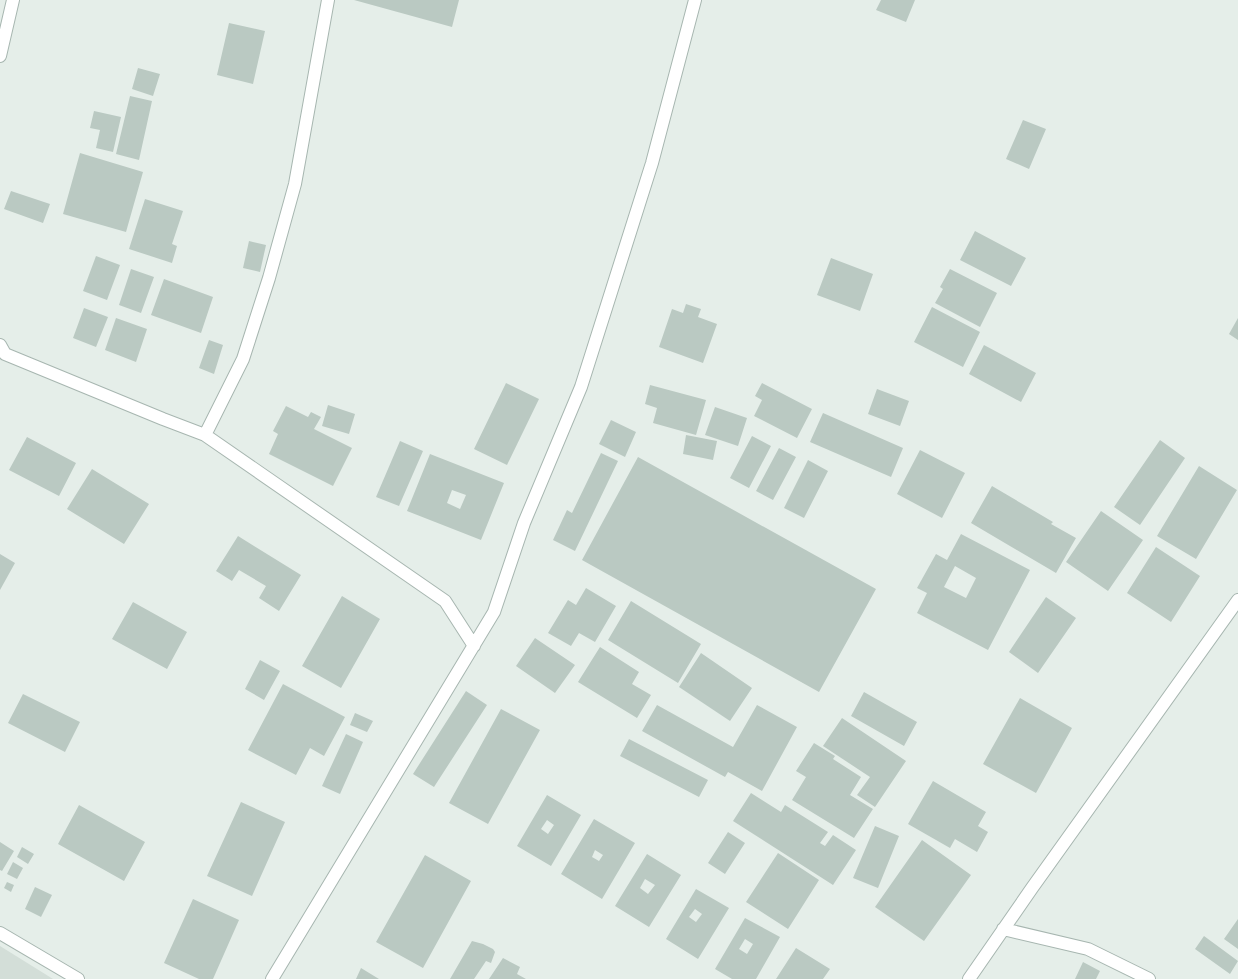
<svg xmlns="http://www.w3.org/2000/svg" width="1238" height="979" viewBox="0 0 1238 979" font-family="'Golos Text',sans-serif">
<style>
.built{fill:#d3ded8}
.building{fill:#bac9c2;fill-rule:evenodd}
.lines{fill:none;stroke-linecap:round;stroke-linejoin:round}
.minor-casing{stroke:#a7b6b0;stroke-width:14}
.minor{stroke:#fff;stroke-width:12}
</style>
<rect width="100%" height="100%" fill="#e5eee9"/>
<path class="built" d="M0 946 53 979H0Z"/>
<path class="building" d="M354 0H459L452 27Z
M881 0H915L906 22 876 10Z
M229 23 265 31 253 84 217 75Z
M138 68 160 74 153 96 132 89Z
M130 96 152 101 139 160 116 154Z
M94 111 121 117 113 152 96 148 100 130 90 128Z
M1023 120 1046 129 1029 169 1006 159Z
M80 153 143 172 126 232 63 214Z
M11 191 50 204 43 223 4 209Z
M145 199 183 211 172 244 177 246 172 263 129 249Z
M975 231 1026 258 1011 286 960 260Z
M249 241 266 245 260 272 243 268Z
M96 256 120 265 107 300 83 291Z
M831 258 873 274 860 311 817 295Z
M131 269 154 277 141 313 119 305Z
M950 269 997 293 980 327 935 303 943 289 940 287Z
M164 279 213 297 201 333 151 315Z
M686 304 701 309 698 317 717 324 703 363 659 347 672 309 683 313Z
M932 307 980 332 963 367 914 342Z
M84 308 108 317 96 347 73 338Z
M116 318 147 329 136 362 105 350Z
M1238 318V340L1229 334Z
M209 340 223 345 214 374 199 368Z
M984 345 1036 373 1021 402 969 374Z
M506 383 539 399 507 465 474 449Z
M762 383 812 409 797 438 754 416 762 400 755 396Z
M650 385 706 400 696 435 653 423 657 408 645 404Z
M877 389 909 401 900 426 868 414Z
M328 405 355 414 349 434 322 426Z
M286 406 308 417 311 412 321 417 314 429 352 448 333 486 269 454 278 434 273 431Z
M715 407 747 418 738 446 705 435Z
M823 413 903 448 891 477 810 442Z
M611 420 636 432 625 457 599 444Z
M686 435 717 441 713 460 683 454Z
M752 436 771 446 749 488 730 478Z
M27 437 76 463 59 496 9 470Z
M1160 440 1185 458 1140 525 1114 507Z
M400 441 423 451 399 506 376 497Z
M779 448 796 457 773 500 756 491Z
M920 450 965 473 942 518 897 494Z
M601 453 618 461 575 551 553 540 567 510 572 513Z
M430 454 504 483 481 540 407 511ZM452 490 466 495 460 509 447 503Z
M638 457 876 589 819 692 582 560Z
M808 460 828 471 804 518 784 508Z
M1199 466 1237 490 1196 559 1157 536Z
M92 469 149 504 124 544 67 509Z
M992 486 1053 522 1051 524 1076 538 1056 573 971 523Z
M1101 511 1143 540 1108 591 1066 562Z
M961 534 1030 570 988 650 917 613 927 593 917 588 936 554 947 560ZM955 566 976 578 966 598 944 587Z
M238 536 301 575 279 611 259 598 266 586 239 570 232 581 216 571Z
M1156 547 1200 576 1171 622 1127 593Z
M0 554 15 563 0 590Z
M586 588 616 606 595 642 579 633 571 646 548 633 568 600 576 605Z
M342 596 380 619 341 688 302 666Z
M1046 597 1076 618 1038 673 1009 652Z
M631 601 701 644 678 683 608 640Z
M133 602 187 632 167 669 112 639Z
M535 638 575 665 555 693 516 666Z
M600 647 639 672 632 684 651 695 637 718 578 682Z
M701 653 752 688 730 721 679 687Z
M260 660 280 671 264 700 245 689Z
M283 684 345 717 324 756 310 748 296 775 248 750Z
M466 691 487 705 434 787 413 774Z
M864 692 917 722 904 746 851 716Z
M23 694 80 722 65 752 8 723Z
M1020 698 1072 728 1036 793 983 764Z
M657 705 733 747 757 705 797 727 762 791 728 772 725 777 642 731Z
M501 709 540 730 488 824 449 803Z
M355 713 373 721 367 732 350 725Z
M842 718 906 761 875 807 857 795 870 777 823 746Z
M346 734 363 742 340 794 322 786Z
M629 739 708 780 699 797 620 756Z
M814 743 835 756 833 759 861 777 850 795 873 809 854 838 792 800 806 777 796 771Z
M933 781 986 812 978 826 988 832 977 852 955 839 950 848 908 824Z
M751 793 781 812 785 805 828 832 820 843 825 846 833 835 856 850 833 885 733 821Z
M547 795 581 815 551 866 517 846ZM547 820 554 825 548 834 541 829Z
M241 802 285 822 252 896 207 876Z
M79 805 145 842 124 881 58 844Z
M594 819 635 843 602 899 561 874ZM595 850 603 855 599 861 592 857Z
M875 826 899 836 878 888 853 878Z
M728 832 745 843 725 874 708 863Z
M922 840 971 875 924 941 875 907Z
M0 842 14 851 2 871 0 870Z
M22 847 34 854 28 864 17 857Z
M778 853 819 880 788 929 746 902Z
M647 854 681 875 649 927 615 906ZM645 879 655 885 648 894 640 888Z
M425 855 471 881 423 968 376 942Z
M13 862 23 868 17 879 7 874Z
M7 882 14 885 11 892 4 888Z
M35 887 52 895 41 917 25 909Z
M696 889 729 908 698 959 666 939ZM695 909 702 914 696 922 689 917Z
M193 899 239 920 213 979H199L164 963Z
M745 918 780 937 756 979H732L715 969ZM745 939 753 944 747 954 739 949Z
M1238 919V949L1224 939Z
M1204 936 1238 961 1230 974 1195 949Z
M472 941 483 944 493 949 495 952 491 963 486 961 474 979H450Z
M796 948 830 969 823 979H776Z
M503 958 520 967 517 974 526 979H489Z
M1083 962 1100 971 1096 979H1075Z
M361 968 379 979H356Z"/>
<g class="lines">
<defs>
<path id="minor" d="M0 56 13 0
M0 345 5 354 163 419 205 435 445 601 474 646
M205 435 243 359 269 278 295 184 328 0
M1003 929 1088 949 1149 979
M0 933 78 979
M272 979 494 612 524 523 581 387 652 163 695 0
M969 979 1032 888 1238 600"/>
</defs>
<use href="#minor" class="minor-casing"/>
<use href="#minor" class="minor"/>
</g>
</svg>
